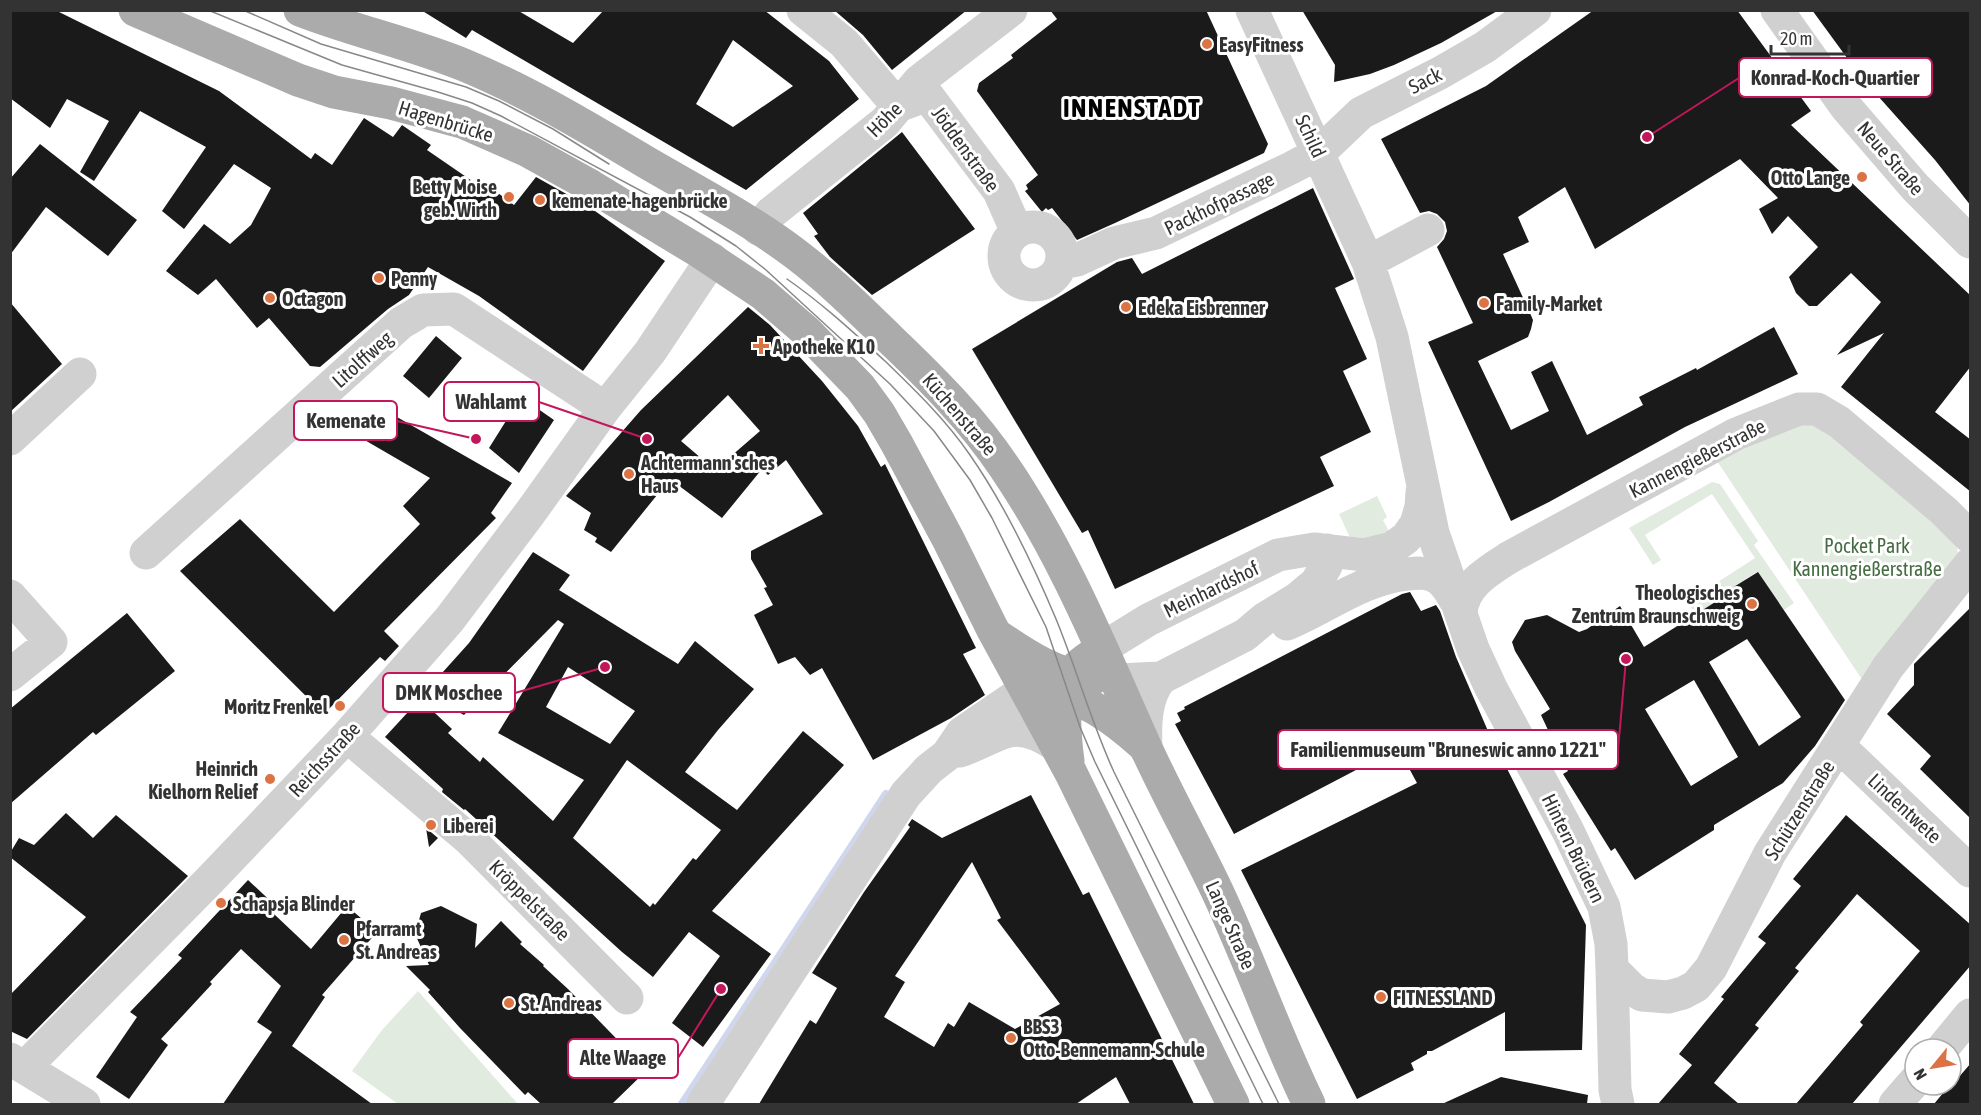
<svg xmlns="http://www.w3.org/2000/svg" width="1981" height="1115" viewBox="0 0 1981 1115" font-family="'Asap Condensed',sans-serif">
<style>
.green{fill:#e1ebdf}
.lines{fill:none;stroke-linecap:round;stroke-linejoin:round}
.stream{stroke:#d0d7ec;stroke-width:8}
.building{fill:#1a1a1a;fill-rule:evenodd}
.minor{stroke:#d0d0d0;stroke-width:33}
.major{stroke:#ababab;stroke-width:33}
.tram{stroke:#888;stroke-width:1.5}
.poi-dot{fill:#db7344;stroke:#fff;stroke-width:2}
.labels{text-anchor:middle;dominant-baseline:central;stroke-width:6;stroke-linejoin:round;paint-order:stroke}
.poi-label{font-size:20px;font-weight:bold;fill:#333;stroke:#fff;text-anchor:start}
.street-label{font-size:20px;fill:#333;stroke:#fff}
.park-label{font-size:20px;fill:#456c42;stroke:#fff}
.district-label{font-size:26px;font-weight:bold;letter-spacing:1.5px;fill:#000;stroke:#fff}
.leader{fill:none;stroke:#c2185b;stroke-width:2}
.callout-dot{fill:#c2185b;stroke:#fff;stroke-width:2}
.callout{fill:#fff;stroke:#c2185b;stroke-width:2}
.callout-label{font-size:21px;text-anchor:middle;font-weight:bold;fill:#333}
</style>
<rect width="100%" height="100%" fill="#fff"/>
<path class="green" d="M1817 423 1955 539 1958 553 1953 567 1865 684 1717 461 1789 425Z
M1712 482 1720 484 1758 541 1754 545 1794 603 1784 610 1757 572 1719 596 1720 599 1696 614 1687 602 1755 558 1712 494 1645 535 1661 560 1653 565 1629 528Z
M1377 496 1387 517 1383 520 1389 531 1373 540 1352 542 1339 514Z
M418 991 518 1104H398L352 1071 382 1030Z"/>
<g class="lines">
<path class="stream" d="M682 1104 886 794"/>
</g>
<path class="building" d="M10 10H55L219 91 311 159 315 153 332 165 364 118 393 137 402 125 431 145 427 150 491 194 494 190 514 205 536 177 588 206 665 261 583 371 479 296 428 267 409 295 388 309 320 367 310 366 269 318 257 328 216 279 198 295 166 271 204 224 230 244 251 225 271 188 234 164 184 229 162 211 206 147 140 111 94 181 80 172 109 121 67 99 50 128 10 98Z
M421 10H517L573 43 604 10H764L829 61 859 99 746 190 472 30 466 38ZM733 40 793 86 733 127 696 104Z
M834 10H967L892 70 863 35Z
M1050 10H1206L1268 144 1264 153 1115 223 1077 240 1052 208 1048 210 1046 208 1042 212 1025 191 1028 189 1026 185 1038 175 977 91 979 83 1013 58 1011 55 1057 19Z
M1302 10H1499L1441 43 1394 65 1370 74 1334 82 1335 65Z
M1594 10H1737L1811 111 1791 125 1971 296V366L1935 412 1971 440V492L1841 387 1884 333 1837 355 1881 302 1851 273 1817 306H1809L1796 293 1789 277 1818 247 1788 216 1772 234 1759 209 1778 198 1740 159 1595 249 1565 187 1518 217 1529 242 1503 254 1530 313 1533 320 1531 329 1528 337 1478 361 1511 430 1549 411 1531 372 1552 361 1587 435 1643 405 1639 397 1696 368 1697 370 1774 327 1798 374 1685 427 1549 502 1511 521 1428 342 1473 323 1437 247 1444 239 1447 231 1445 222 1437 214 1429 211 1420 213 1381 139 1486 86Z
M1812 10H1971V206L1935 160 1861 77Z
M902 132 975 229 872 295 830 257 814 236 818 234 803 213Z
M40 144 137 220 108 256 46 207 10 255V179Z
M1313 188 1354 279 1335 288 1367 359 1343 371 1371 432 1320 457 1334 486 1115 589 1088 530 1082 533 972 349 1117 262 1132 258 1142 274Z
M10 302 62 364 10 412Z
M748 307 770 325 822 381 858 426 881 467 885 464 976 648 963 654 985 695 951 718 873 760 822 668 810 675 795 657 778 664 754 615 773 605 764 588 767 587 751 559V551L823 514 786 460 768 475 762 469 722 518 670 479 611 552 595 542 597 538 584 530 591 513 566 496 641 410ZM728 395 760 431 715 470 681 441Z
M436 336 462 358 429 398 403 376Z
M521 397 554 420 519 473 489 448Z
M369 401 512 483 491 513 496 518 384 631 399 646 385 661 380 657 324 714 180 571 240 519 334 612 420 524 403 506 430 478 356 435 346 422Z
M533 552 570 575 559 590 678 664 695 641 754 689 718 730 685 772 737 810 803 731 844 765 712 911 771 954 703 1047 672 1023 720 956 689 932 653 977 622 952 465 809 464 810 442 792 443 789 385 737 420 699 452 729 448 733 480 762 483 757 553 821 584 780 498 733 564 624 558 620 464 715 424 693 469 643ZM568 667 635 711 610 744 546 707ZM627 760 721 830 696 860 693 858 655 905 653 903 650 907 573 838Z
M1758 572 1845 700 1815 746 1783 783 1714 825V830L1635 880 1615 848 1611 851 1563 774 1568 771 1553 747 1550 746 1548 730 1541 715 1550 709 1515 651 1512 642 1525 620 1547 615 1579 632 1587 629 1620 606 1644 647 1720 599 1719 596ZM1747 639 1801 717 1759 746 1709 662ZM1694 680 1738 757 1691 786 1645 709Z
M1410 592 1421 611 1436 605 1440 611 1456 657 1488 731 1586 925 1582 1050 1505 1051V1012L1432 1051H1427V1054L1411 1063 1414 1070 1357 1099 1241 870 1417 783 1398 748 1234 834 1175 724 1181 721 1177 713 1185 709 1184 707 1402 594Z
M1971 607V819L1920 769 1931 756 1887 714 1914 685V664Z
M127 613 175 671 96 735 93 732 10 804V709Z
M1031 795 1083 895 1089 892 1194 1104H1130L1116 1077 1076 1104H759L810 1020 816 1024 837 988 812 973 864 892 910 827 908 825 912 819 942 838ZM972 862 1001 918 997 920 1060 1004 1015 1029 969 1002 954 1027 948 1023 934 1047 884 1017 905 982 895 976Z
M66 813 93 838 116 815 188 876 27 1039 10 1031V995L86 917 10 857V853L19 838 34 845Z
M1846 815 1971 925V965L1852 1104H1796L1863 1025 1860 1022 1920 951 1857 894 1795 968 1799 971 1755 1025 1759 1028 1714 1083 1739 1104H1658L1692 1065 1679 1054 1724 999 1721 997 1766 943 1758 937 1801 886 1793 879Z
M426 828 438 838 429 847Z
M248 880 279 909 274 914 311 949 347 906 377 932 322 995 325 997 292 1046 372 1104H223L272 1032 257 1022 281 986 241 949 210 982 212 984 161 1039 168 1045 129 1099 96 1077 137 1017 130 1012 182 958 178 955Z
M441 906 477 924 475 948 501 921 522 942 520 944 544 965 543 966 568 989 647 1070 612 1104H541L528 1092 525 1095 460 1028 428 992 430 990 406 966 429 965 415 934 421 913Z
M1971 1063V1104H1934L1957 1076 1958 1078Z
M1501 1077 1588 1095 1587 1104H1442Z"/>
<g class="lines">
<path class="minor" d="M803 10 844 43 898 106
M1252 10 1368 262 1392 337 1433 533 1473 649 1491 688 1568 831 1604 907 1611 944 1612 969 1615 1090 1618 1104
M1777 10 1846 107 1915 187 1970 242
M898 106 927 95 999 191 1017 232
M1004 256a29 29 0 1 1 58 0a29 29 0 1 1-58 0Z
M758 229 771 213 885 122 919 81 1011 10
M1368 262 1428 230
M1061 263 1077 260 1114 243 1156 233 1291 168 1319 153 1361 113 1440 73 1485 47 1535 10
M10 439 80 374
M146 553 401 323 423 310 454 309 605 408
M10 596 51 642 10 675
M1461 613C1463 585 1488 571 1510 557L1736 434 1799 409H1817L1839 422 1944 511 1970 537
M1287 624C1328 607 1362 579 1407 574 1416 573 1426 572 1434 576 1445 581 1450 591 1455 600
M1101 649 1148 620 1278 555 1314 549 1364 555 1392 548 1406 538 1416 524 1421 507 1422 492
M1117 680 1161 678 1245 635 1264 619 1298 598 1316 583 1326 566 1327 550
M347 736 470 840 627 998
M1839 746 1970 871
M1146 749C1145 724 1145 697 1161 678
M960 751C1001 737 1010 716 1054 744
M1612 969 1632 989 1642 995 1668 997 1683 993 1696 986 1711 968 1770 853 1888 667 1970 564
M1942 1049 1970 1015
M10 1059 84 1104
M25 1067 207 883 347 736 449 620 530 513 605 408 650 352 712 259
M703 1104 906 794 929 769 947 755 962 733 1025 690
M1895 1104 1915 1081"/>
<path class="major" d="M135 10 298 80 334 92 391 103 462 122 528 151 591 186 700 252 763 294 807 332 860 387 879 413 897 444 948 539 992 628 1071 773 1233 1104
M300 10C354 31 410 43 464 65 527 91 585 126 644 161 695 191 750 219 797 255 831 281 860 310 890 339 932 379 973 420 1005 468 1064 555 1103 652 1146 748 1169 798 1196 846 1219 895 1251 964 1276 1036 1309 1104
M998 636C1027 656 1056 675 1092 679
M1048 690C1083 697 1116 720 1142 744
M1068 761C1065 739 1060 685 1075 669 1082 661 1093 655 1101 649"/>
<path class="tram" d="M208 10 342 65 438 92 472 103 501 116 690 217 736 246 766 270 890 384 934 431 970 480 992 518 1046 627 1080 727 1095 762 1263 1104
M243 10 321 44 466 87 499 101 553 129 609 164
M787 279C823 304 853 332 885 361 915 390 946 420 970 455 1004 504 1033 564 1056 619 1077 670 1091 722 1114 772L1279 1104"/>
</g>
<g class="poi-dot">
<circle cx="1207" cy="44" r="6"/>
<circle cx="1862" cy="177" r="6"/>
<circle cx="509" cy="197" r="6"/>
<circle cx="540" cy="200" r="6"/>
<circle cx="379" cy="278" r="6"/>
<circle cx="270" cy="298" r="6"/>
<circle cx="1484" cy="303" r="6"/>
<circle cx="1126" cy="307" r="6"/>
<path d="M758 337h6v6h6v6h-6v6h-6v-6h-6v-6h6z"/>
<circle cx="629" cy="474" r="6"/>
<circle cx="1752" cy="604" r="6"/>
<circle cx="340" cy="706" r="6"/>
<circle cx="270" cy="779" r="6"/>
<circle cx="431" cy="825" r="6"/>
<circle cx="221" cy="903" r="6"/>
<circle cx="344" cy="940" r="6"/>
<circle cx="1381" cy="997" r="6"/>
<circle cx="509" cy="1003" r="6"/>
<circle cx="1011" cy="1038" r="6"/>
</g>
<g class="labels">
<g class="poi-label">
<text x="1219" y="44">EasyFitness</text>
<text x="1850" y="177" text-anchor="end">Otto Lange</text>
<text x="497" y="186" text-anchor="end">Betty Moise<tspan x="497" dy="23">geb. Wirth</tspan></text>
<text x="552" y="200">kemenate-hagenbrücke</text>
<text x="391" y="278">Penny</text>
<text x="282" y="298">Octagon</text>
<text x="1496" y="303">Family-Market</text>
<text x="1138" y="307">Edeka Eisbrenner</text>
<text x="773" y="346">Apotheke K10</text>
<text x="641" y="462">Achtermann'sches<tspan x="641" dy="23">Haus</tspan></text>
<text x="1740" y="592" text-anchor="end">Theologisches<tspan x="1740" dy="23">Zentrum Braunschweig</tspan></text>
<text x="328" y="706" text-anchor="end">Moritz Frenkel</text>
<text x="258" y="768" text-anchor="end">Heinrich<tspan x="258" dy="23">Kielhorn Relief</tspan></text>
<text x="443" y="825">Liberei</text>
<text x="233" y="903">Schapsja Blinder</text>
<text x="356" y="928">Pfarramt<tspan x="356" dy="23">St. Andreas</tspan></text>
<text x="1393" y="997">FITNESSLAND</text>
<text x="521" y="1003">St. Andreas</text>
<text x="1023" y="1026">BBS3<tspan x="1023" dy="23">Otto-Bennemann-Schule</tspan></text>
</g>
<g class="street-label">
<text transform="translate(1425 80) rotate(-27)">Sack</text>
<text transform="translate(884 119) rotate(-45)">Höhe</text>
<text transform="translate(446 121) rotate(17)">Hagenbrücke</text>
<text transform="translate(1311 136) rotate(65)">Schild</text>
<text transform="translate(966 149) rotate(54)">Jöddenstraße</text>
<text transform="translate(1891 158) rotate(49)">Neue Straße</text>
<text transform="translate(1219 203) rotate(-26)">Packhofpassage</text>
<text transform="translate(362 359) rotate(-42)">Litolffweg</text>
<text transform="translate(960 414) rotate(49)">Küchenstraße</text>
<text transform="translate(1697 458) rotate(-27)">Kannengießerstraße</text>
<text transform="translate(1211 589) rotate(-26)">Meinhardshof</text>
<text transform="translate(324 759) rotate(-47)">Reichsstraße</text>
<text transform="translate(1905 808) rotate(43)">Lindentwete</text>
<text transform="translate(1799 810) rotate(-58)">Schützenstraße</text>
<text transform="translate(1574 848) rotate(64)">Hintern Brüdern</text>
<text transform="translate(530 900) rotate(45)">Kröppelstraße</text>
<text transform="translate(1231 925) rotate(66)">Lange Straße</text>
</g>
<g class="park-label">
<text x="1867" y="545">Pocket Park<tspan x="1867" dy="23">Kannengießerstraße</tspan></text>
</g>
<g class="district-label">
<text x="1132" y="108">INNENSTADT</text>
</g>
</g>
<path class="leader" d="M1647 137L1739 78M647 439L539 402M476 439L397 421M605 667L515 693M1626 659L1618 750M721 989L678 1058"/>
<g class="callout-dot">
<circle cx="1647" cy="137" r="6"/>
<circle cx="647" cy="439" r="6"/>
<circle cx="476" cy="439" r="6"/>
<circle cx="605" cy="667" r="6"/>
<circle cx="1626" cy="659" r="6"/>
<circle cx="721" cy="989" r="6"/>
</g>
<g class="callout">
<rect x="1739" y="58" width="193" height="39" rx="6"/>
<rect x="444" y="382" width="95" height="39" rx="6"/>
<rect x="294" y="401" width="103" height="39" rx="6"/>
<rect x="383" y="673" width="132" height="39" rx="6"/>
<rect x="1278" y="730" width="340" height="39" rx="6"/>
<rect x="568" y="1039" width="110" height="39" rx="6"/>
</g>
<g class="callout-label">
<text x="1835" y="85">Konrad-Koch-Quartier</text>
<text x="491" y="409">Wahlamt</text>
<text x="346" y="428">Kemenate</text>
<text x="449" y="700">DMK Moschee</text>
<text x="1448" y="757">Familienmuseum "Bruneswic anno 1221"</text>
<text x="623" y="1065">Alte Waage</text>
</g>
<rect width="1981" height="1115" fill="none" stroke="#333333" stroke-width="24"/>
<g transform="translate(1933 1067) rotate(240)"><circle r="28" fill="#ffffff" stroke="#adadad" stroke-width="1.5"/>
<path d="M0-4.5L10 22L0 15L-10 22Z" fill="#db7344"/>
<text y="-9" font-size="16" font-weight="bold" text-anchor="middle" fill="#333333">N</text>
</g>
<path d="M1771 45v9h78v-9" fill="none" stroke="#333333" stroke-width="3"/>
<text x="1780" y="45" font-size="18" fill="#333333" stroke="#ffffff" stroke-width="4.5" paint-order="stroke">20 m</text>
</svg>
